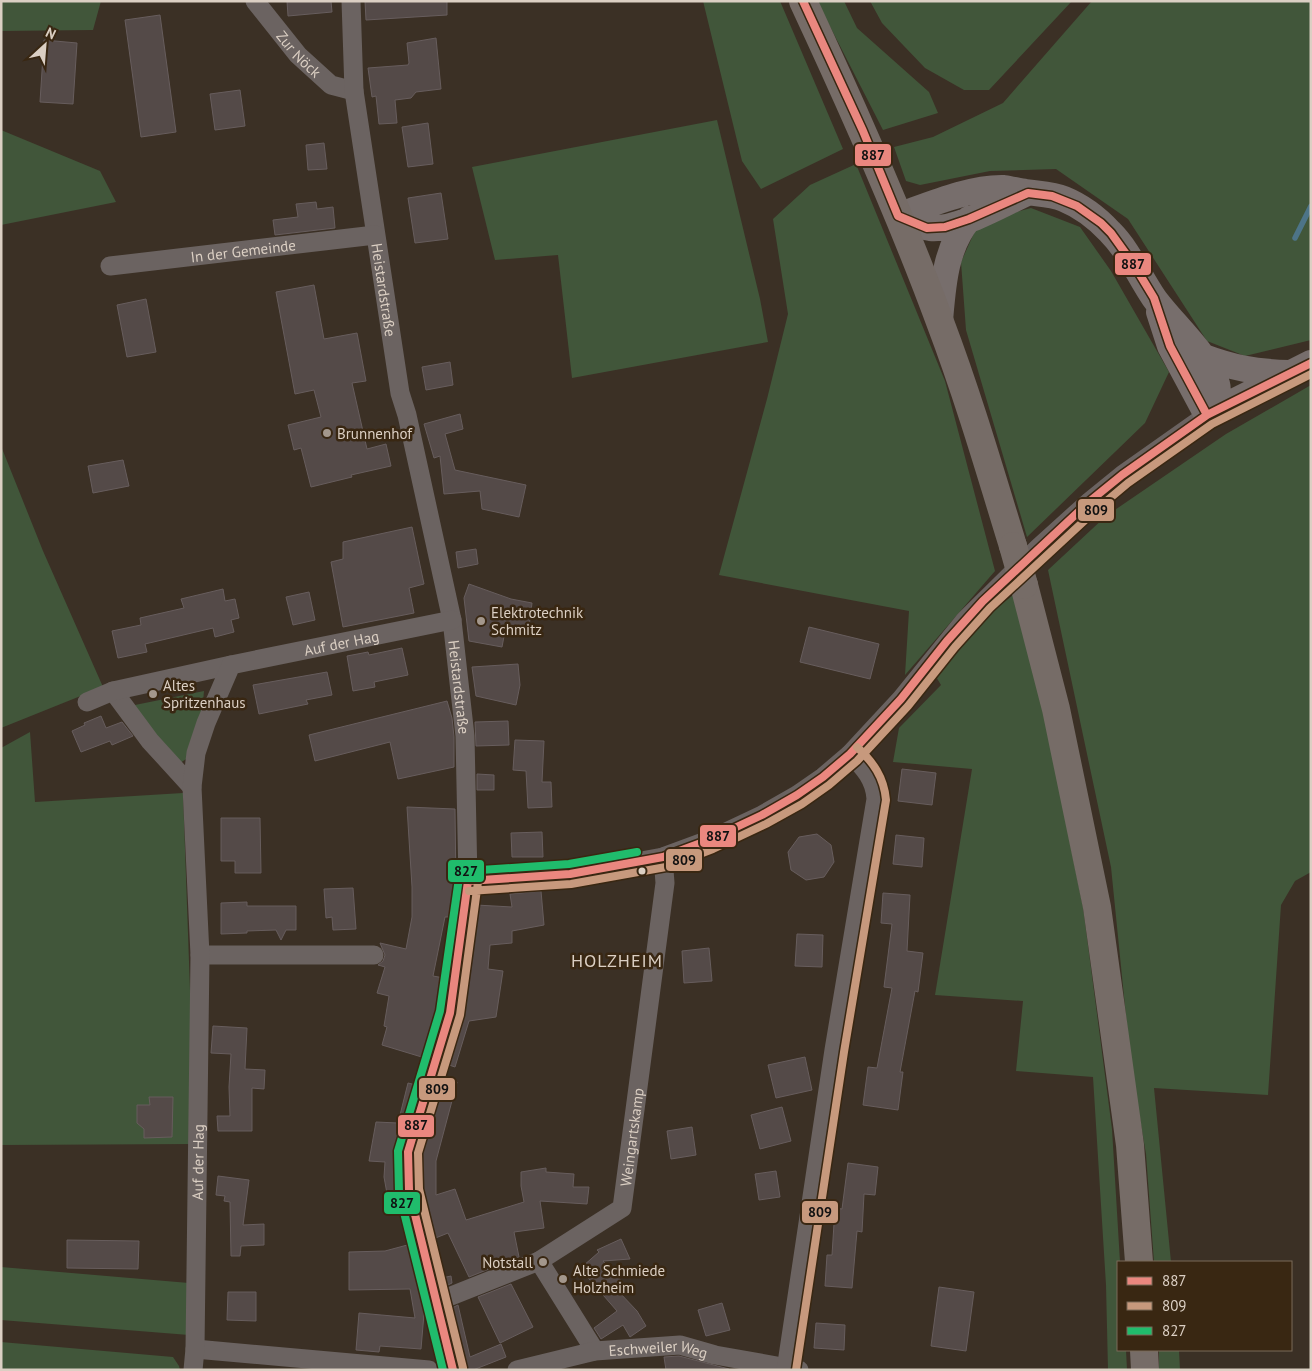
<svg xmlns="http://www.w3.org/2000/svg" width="1312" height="1371" viewBox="0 0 1312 1371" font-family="'PT Sans',sans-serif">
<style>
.green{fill:#41563a}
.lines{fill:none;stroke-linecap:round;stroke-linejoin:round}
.stream{stroke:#4d7488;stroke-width:5.5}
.building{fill:#544a48;stroke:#675d5d}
.minor{stroke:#6b6361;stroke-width:19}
.secondary{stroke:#776e6c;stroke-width:26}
.primary{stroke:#766c67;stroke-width:28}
.primary-bridge{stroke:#766c67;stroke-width:28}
.bus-1-casing{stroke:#392712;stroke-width:11}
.bus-2-casing{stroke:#392712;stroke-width:11}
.bus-3-casing{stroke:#392712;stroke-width:11}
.bus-1{stroke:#ea877f;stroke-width:8}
.bus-2{stroke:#c7997d;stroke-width:8}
.bus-3{stroke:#20bc6c;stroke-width:8}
.poi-dot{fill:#a3978c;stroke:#392712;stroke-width:2}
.bus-dot{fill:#dbcfc3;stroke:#392712;stroke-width:2}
.labels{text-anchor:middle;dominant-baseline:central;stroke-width:5;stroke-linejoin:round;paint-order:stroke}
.street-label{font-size:15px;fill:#dbcfc3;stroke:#392712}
.poi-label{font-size:15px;fill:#dbcfc3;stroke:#392712;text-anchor:start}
.quarter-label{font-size:18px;letter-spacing:1px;fill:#dbcfc3;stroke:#392712}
.line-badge{stroke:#392712;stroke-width:2}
.pale-badge-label{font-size:14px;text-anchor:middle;font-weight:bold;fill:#111}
</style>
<rect width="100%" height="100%" fill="#3b3025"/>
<path class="green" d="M1 1H101L93 30 1 31Z
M703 1H780L843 149 761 189 742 161Z
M817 1H844L857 28 929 92 938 113 883 130Z
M870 1H1072L989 90H964L925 68 882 23Z
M1092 1H1311V340L1245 356 1207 341 1128 219 1056 169 990 171 920 185 906 181 894 147 933 137 1003 103Z
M717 120 760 299 768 342 572 378 558 255 495 260 472 167Z
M1 130 100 171 116 202 1 225Z
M856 164 945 381 995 571 905 675 909 611 719 575 767 399 788 314 773 219 810 185Z
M1031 208 1080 227 1111 271 1169 372 1145 423 1027 537 966 330 961 262 979 222Z
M1311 385V872L1295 881 1281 905 1268 1095 1154 1088 1171 1262H1154L1146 1154 1131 1066 1111 867 1048 570 1106 516 1226 434Z
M1 446 43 551 103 687 1 728Z
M1013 595 1043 709 1083 907 1112 1129 1120 1262H1118V1350H1126L1127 1370H1108L1106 1285 1093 1077 1016 1071 1023 1001 935 995 972 769 893 762 899 728 941 685 935 675 979 622Z
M204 691 201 724 191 756 180 763 130 706Z
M30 732 35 802 183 793 192 1046 194 1144 1 1145V748Z
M1 1267 189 1283V1335L1 1320Z
M1 1342 173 1357 179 1366 180 1370H1Z
M1159 1350H1179L1180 1370H1159Z"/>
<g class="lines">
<path class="stream" d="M1295 238 1311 206"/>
</g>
<path class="building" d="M287 1H331L332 12 288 16Z
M365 1H447V15L366 20Z
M160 15 176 132 141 137 125 20Z
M436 38 441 89 416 92 411 98 395 100 397 123 379 124 376 96 372 97 368 68 408 65 409 63 407 43Z
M44 40 77 43 73 104 40 102Z
M240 90 245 126 215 130 210 94Z
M428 123 433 164 408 167 402 127Z
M324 143 327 169 308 170 306 145Z
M441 193 448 239 415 243 408 198Z
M316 202 317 209 333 207 335 228 275 235 273 220 298 217 296 204Z
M314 285 324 339 357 333 366 381 352 383 367 449 386 444 391 466 351 475 352 477 311 487 301 448 294 450 288 425 321 417 314 390 295 394 276 292Z
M146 299 156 352 127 357 117 305Z
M450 362 453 385 426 390 422 367Z
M460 414 463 429 445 434 455 470 526 485 519 517 482 509 480 491 444 494 440 456 434 458 424 424Z
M123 460 129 486 93 493 88 466Z
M412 527 424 584 409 588 414 613 343 627 331 562 343 559V542Z
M476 549 478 564 458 568 456 552Z
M469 584 511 599 532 603 528 635 505 631 502 647 469 641 464 598Z
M223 589 225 601 235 599 239 618 231 620 234 632 215 637 213 628 145 644 147 652 118 658 112 631 141 625 140 618 184 608 181 599Z
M309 592 315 620 293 625 286 597Z
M809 627 879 644 870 679 800 662Z
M402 648 408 675 374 682 375 687 353 691 347 656 368 652 369 655Z
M518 664 520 685 516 705 476 696 472 667Z
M327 672 332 695 306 700 308 704 259 714 253 685Z
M447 701 452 718 454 737V767L398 779 390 742 315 761 309 735Z
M101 716 106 728 122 722 133 736 112 745 110 741 81 752 72 731 85 725 84 723Z
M508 721 509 745 476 746 475 722Z
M515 740 544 741 542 782H551L552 807 528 808 526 771 513 770Z
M902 769 936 773 932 805 898 801Z
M477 774 494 775V790H477Z
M407 807 455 809 456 888 452 917H445L433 976 444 978 439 1011 425 1058 382 1045 387 1027 384 1026 389 996 377 993 385 967 378 965 383 961 385 955 380 943 406 949 412 917V887Z
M221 818H260L261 873H235V861H221Z
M542 832 543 857H512L511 833Z
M817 834 831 845 834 862 824 877 806 880 791 870 788 852 799 837Z
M896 835 924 838 922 867 893 864Z
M353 888 356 929 333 930 332 917 326 918 324 889Z
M541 891 544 925 512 931V943L490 945 488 969 503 971 496 1017 469 1021 455 1067 446 1064 461 1015 476 905 512 907 510 894Z
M883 893 910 895 907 951 923 953 918 992 915 991 900 1072H903L898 1110 863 1105 868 1067 877 1068 892 988 884 987 892 924 881 923Z
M247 902V906H296V930H286L281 940 276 930 247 931V933L221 934V903Z
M797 934 823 935 822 967 795 966Z
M709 948 712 981 684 983 682 951Z
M213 1026 247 1028 245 1069 265 1070 264 1089 252 1088V1131H218L217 1116H230L229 1087 231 1054 211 1053Z
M805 1057 812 1090 776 1098 768 1065Z
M442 1078 457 1082 436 1161V1195L455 1189 466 1220 524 1202 521 1186V1172L546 1168V1172L574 1174 573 1187H589L587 1204 540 1201 544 1228 514 1232 519 1257 469 1277 448 1233 433 1239 420 1188 419 1154Z
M408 1083 416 1085 397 1152 398 1190 402 1208 390 1210 384 1177 385 1162 369 1161 376 1122 398 1123Z
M149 1097H173L172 1137 144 1138V1129L137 1123V1105H150Z
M782 1107 791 1141 760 1149 751 1115Z
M692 1127 696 1155 671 1159 667 1131Z
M848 1163 878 1167 875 1195 864 1194 862 1232 857 1231 852 1288 825 1286 827 1255H832L835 1208 842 1209Z
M776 1171 780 1197 759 1200 755 1174Z
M218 1176 249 1180 243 1225 264 1224V1245L241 1246 240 1256H231L230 1202 224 1201 225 1196 216 1195Z
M621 1239 630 1259 603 1261 625 1285 618 1291 637 1311 646 1326 630 1337 623 1325 601 1339 594 1328 617 1311 583 1272V1266L599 1252 597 1250Z
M67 1240 139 1241 138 1269 67 1268Z
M411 1244 425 1302 421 1349 380 1346 379 1352 356 1350 359 1313 415 1318 410 1289 349 1290V1252L385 1251Z
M451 1276 452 1283 444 1287 442 1278Z
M511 1284 533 1327 500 1343 478 1297Z
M939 1287 974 1292 966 1351 931 1346Z
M228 1292H256V1321L227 1320Z
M722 1303 730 1330 706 1336 698 1310Z
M458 1305 470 1357 501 1344 506 1357 473 1370H464L450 1309Z
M816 1323 845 1325 844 1350 814 1348Z
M679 1356 729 1369V1370H666L664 1357Z"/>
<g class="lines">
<g class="minor">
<path id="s1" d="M255 1 298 55 331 85 354 91"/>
<path id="s2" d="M351 1 354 91 400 393 407 415 452 620 465 736 468 881 455 977 450 1013 408 1152 409 1190 453 1370"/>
<path id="s3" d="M110 266 375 235"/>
<path d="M113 691 150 741 192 787"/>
<path d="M87 702 113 691 231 665"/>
<path d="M468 881 570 874 663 857 709 840 762 815 797 795 823 777 850 754 901 699 965 620 1039 547 1090 501 1122 475 1207 415"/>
<path d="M200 955H374"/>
<path d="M539 1261 595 1351"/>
<path id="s4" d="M436 1302 539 1261 622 1208 665 883 663 857"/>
<path d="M195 1349 429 1370"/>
<path id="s5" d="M193 1370 195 1349 200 955 192 787 196 753 206 723 231 665 452 620"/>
<path id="s6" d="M517 1370 595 1351 680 1345 715 1355 799 1370"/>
<path d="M786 1370 834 1050 876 799C875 780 864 767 850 754"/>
</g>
<path class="secondary" d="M898 216C929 205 970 187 1004 188 1011 189 1019 191 1026 192 1039 194 1052 194 1064 199 1081 206 1097 218 1110 232 1129 251 1139 276 1154 298 1171 322 1210 356 1217 384 1220 395 1213 406 1207 415
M898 216C908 220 918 226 930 228 957 231 1002 204 1027 193
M1159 312 1170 346 1207 415
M940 321C943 286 945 248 969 219
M1201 356C1233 368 1254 372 1289 373
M1207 415 1311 363"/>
<path class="primary" d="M803 1C852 106 900 213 940 322 968 396 990 471 1013 546
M1024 585 1056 709 1097 907 1130 1145 1139 1262
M1144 1350 1145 1370"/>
<path class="primary-bridge" d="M1013 546 1024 585"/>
<defs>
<path id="bus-1" d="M803 1 863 131 898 216 927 228 945 227 969 219 1028 193 1052 196 1077 206 1101 223 1111 233 1134 265 1154 298 1170 346 1207 415
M468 881 570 874 663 857 709 840 762 815 797 795 823 777 850 754 901 699 947 641 983 601 1090 501 1122 475 1207 415 1311 363
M453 1370 409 1190 408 1152 450 1013 468 881"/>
<path id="bus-2" d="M469 891 571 884 666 867 713 849 766 824 802 804 829 785 857 761 908 706 955 647 990 608 1097 509 1128 483 1212 424 1311 374
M463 1368 419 1189 418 1153 460 1015 478 882
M796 1370 844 1052 886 800C884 777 873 762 857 747"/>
<path id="bus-3" d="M443 1370 399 1192 398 1151 440 1011 459 878 461 874 466 871 569 864 637 852"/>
</defs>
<use href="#bus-1" class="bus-1-casing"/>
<use href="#bus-2" class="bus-2-casing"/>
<use href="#bus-3" class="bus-3-casing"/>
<use href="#bus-1" class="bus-1"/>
<use href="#bus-2" class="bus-2"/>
<use href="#bus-3" class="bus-3"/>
</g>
<g class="poi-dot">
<circle cx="327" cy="433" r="5"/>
<circle cx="481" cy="621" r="5"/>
<circle cx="153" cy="694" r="5"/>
<circle cx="543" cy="1262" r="5"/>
<circle cx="563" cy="1279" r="5"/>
</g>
<circle class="bus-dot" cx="642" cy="871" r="4.5"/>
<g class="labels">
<g class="street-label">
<text stroke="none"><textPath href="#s1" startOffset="69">Zur Nöck</textPath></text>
<text stroke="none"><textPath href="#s3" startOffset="134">In der Gemeinde</textPath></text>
<text stroke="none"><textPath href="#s2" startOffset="291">Heistardstraße</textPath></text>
<text stroke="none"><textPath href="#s5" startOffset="825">Auf der Hag</textPath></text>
<text stroke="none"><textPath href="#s2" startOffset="696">Heistardstraße</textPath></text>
<text stroke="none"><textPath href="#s4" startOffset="281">Weingartskamp</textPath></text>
<text stroke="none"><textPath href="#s5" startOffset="208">Auf der Hag</textPath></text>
<text stroke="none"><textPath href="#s6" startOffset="144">Eschweiler Weg</textPath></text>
</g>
<g class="poi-label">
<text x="337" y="433">Brunnenhof</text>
<text x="491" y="612">Elektrotechnik<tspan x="491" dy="17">Schmitz</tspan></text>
<text x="163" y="685">Altes<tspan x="163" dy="17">Spritzenhaus</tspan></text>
<text x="533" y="1262" text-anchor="end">Notstall</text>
<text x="573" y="1270">Alte Schmiede<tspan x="573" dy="17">Holzheim</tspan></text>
</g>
<g class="quarter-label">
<text x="617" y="960">HOLZHEIM</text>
</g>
</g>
<g class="line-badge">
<rect x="854" y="143" width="38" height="24" rx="5" fill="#ea877f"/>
<rect x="1114" y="252" width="38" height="24" rx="5" fill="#ea877f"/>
<rect x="1077" y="498" width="38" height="24" rx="5" fill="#c7997d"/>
<rect x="699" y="824" width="38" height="24" rx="5" fill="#ea877f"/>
<rect x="665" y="848" width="38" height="24" rx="5" fill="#c7997d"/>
<rect x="447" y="859" width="38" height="24" rx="5" fill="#20bc6c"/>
<rect x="418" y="1077" width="38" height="24" rx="5" fill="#c7997d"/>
<rect x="397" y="1114" width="38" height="24" rx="5" fill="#ea877f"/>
<rect x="383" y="1191" width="38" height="24" rx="5" fill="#20bc6c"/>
<rect x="801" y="1200" width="38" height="24" rx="5" fill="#c7997d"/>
</g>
<g class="pale-badge-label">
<text x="873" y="160">887</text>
<text x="1133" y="269">887</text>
<text x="1096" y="515">809</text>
<text x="718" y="841">887</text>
<text x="684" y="865">809</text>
<text x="466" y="876">827</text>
<text x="437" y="1094">809</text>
<text x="416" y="1130">887</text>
<text x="402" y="1208">827</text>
<text x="820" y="1217">809</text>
</g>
<rect width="1312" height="1371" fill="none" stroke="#dbcfc3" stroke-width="5"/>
<rect x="1117" y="1261" width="175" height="90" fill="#392712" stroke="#7a6a59"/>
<rect x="1127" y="1277" width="25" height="8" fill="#ea877f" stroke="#7a6a59"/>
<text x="1162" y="1286" font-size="15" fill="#dbcfc3">887</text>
<rect x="1127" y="1302" width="25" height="8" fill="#c7997d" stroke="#7a6a59"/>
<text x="1162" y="1311" font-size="15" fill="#dbcfc3">809</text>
<rect x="1127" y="1327" width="25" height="8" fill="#20bc6c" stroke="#7a6a59"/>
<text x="1162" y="1336" font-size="15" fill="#dbcfc3">827</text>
<g transform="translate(45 45) rotate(26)" stroke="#392712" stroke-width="4" paint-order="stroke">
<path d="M0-4L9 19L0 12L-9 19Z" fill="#dbcfc3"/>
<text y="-8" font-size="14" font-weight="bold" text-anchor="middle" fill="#dbcfc3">N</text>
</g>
</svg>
